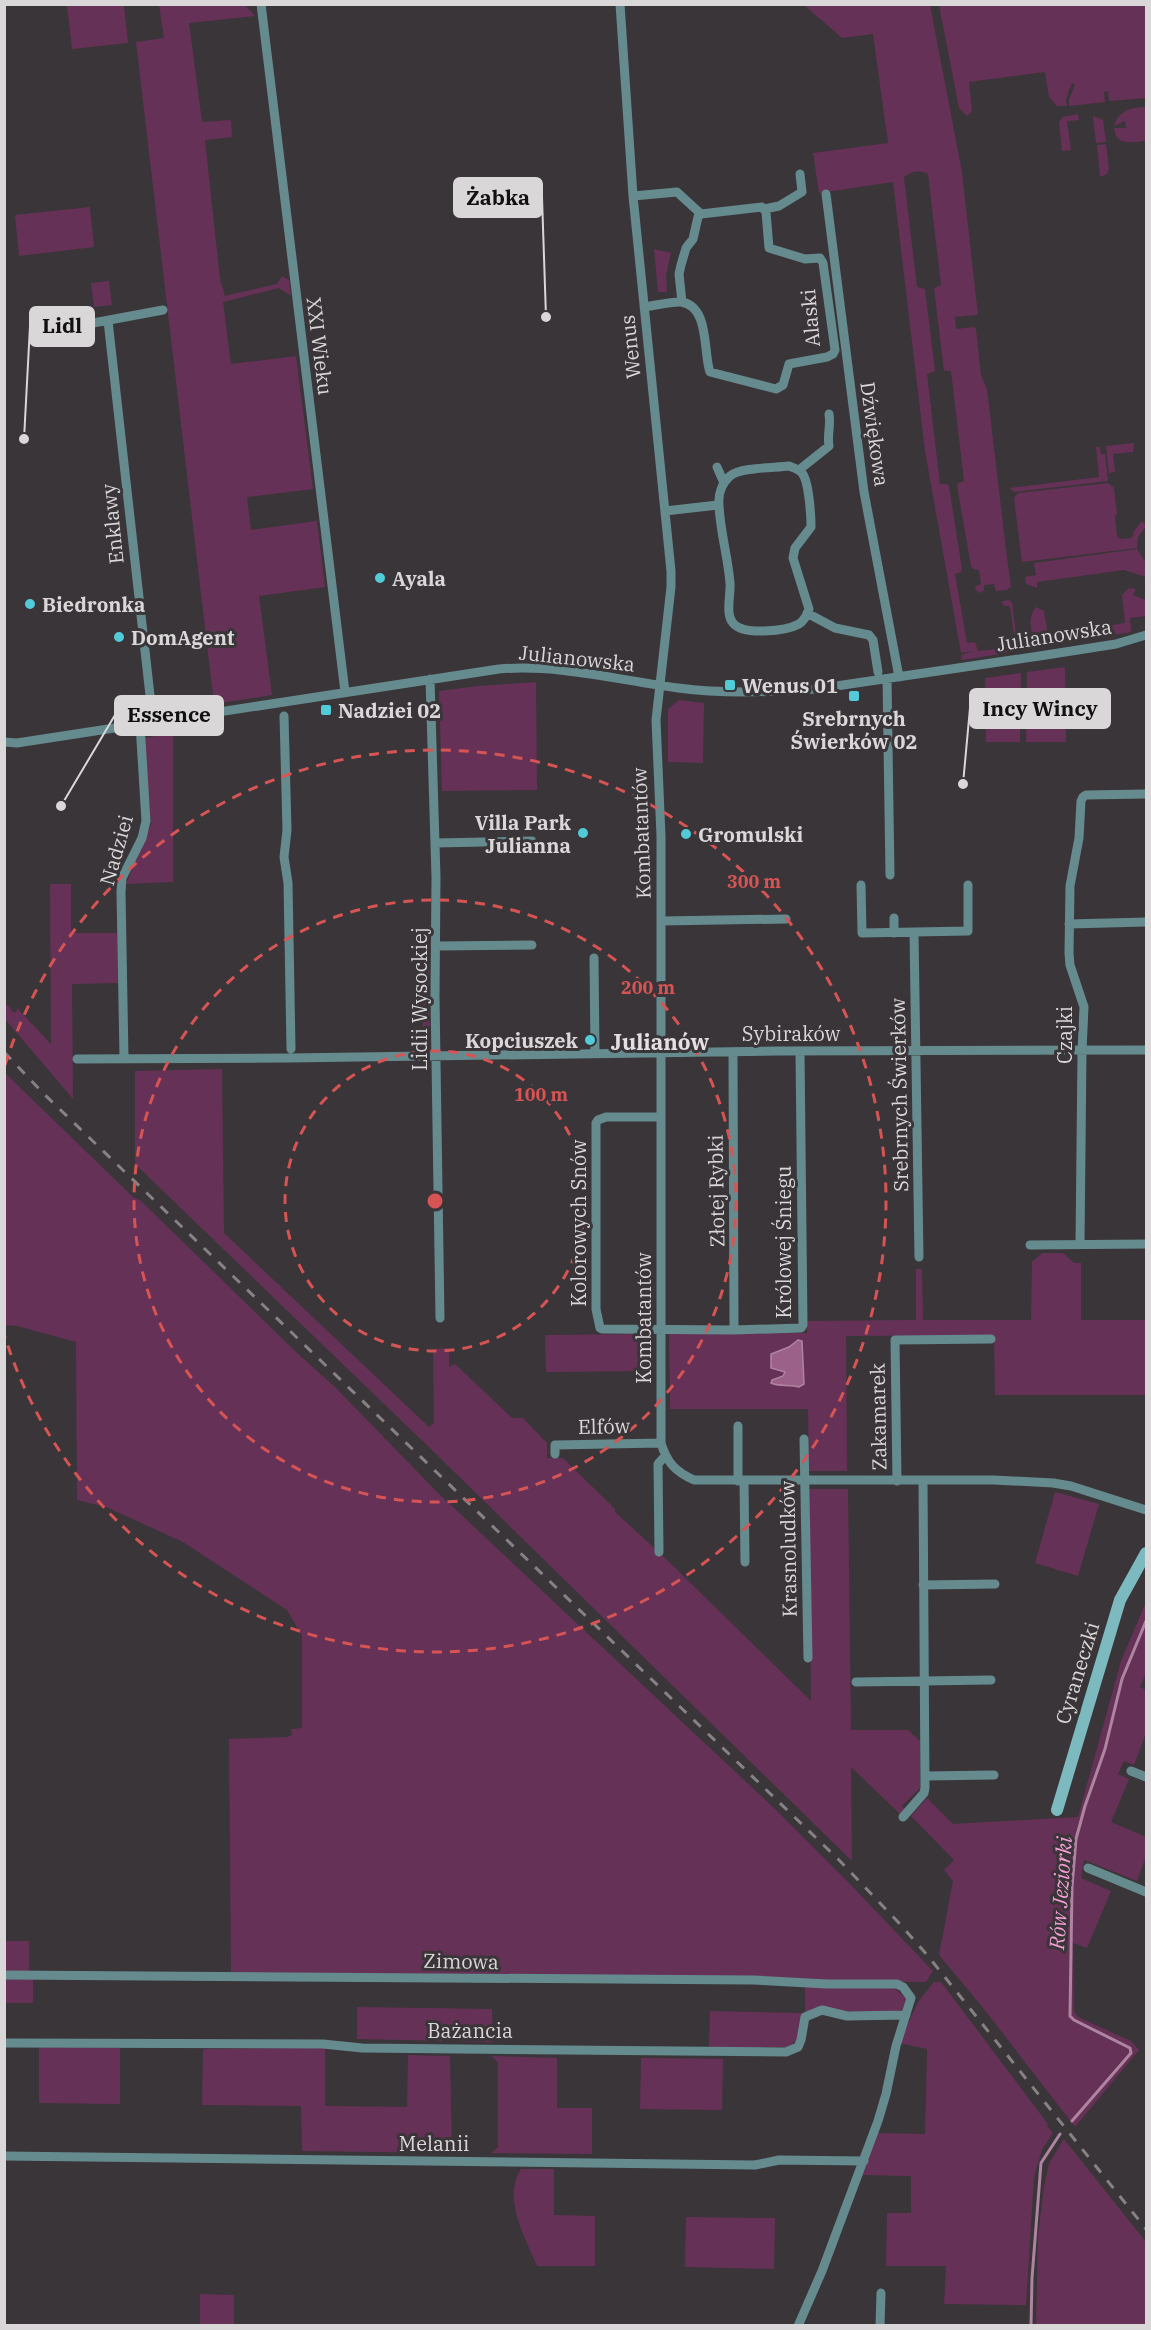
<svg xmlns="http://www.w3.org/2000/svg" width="1151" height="2330" viewBox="0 0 1151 2330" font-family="'IBM Plex Serif',serif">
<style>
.green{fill:#663156}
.water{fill:#9c6189;stroke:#af84a1;stroke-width:1.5}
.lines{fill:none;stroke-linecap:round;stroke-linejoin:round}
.stream{stroke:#af84a1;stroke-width:3}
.street{stroke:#658b8f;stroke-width:9}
.secondary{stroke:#7cbac0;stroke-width:12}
.rail{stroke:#858184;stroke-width:3;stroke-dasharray:10 10;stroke-linecap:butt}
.ring{fill:none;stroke:#d75454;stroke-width:3;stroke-dasharray:10 8}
.poi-dot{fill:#52cbd8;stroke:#3a3538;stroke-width:2}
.labels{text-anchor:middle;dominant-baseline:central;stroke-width:6;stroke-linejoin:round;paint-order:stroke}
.street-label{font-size:20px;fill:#dad7d9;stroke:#3a3538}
.poi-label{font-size:20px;font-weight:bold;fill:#dad7d9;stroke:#3a3538;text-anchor:start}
.water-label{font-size:21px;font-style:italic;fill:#f59fd8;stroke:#3a3538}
.quarter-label{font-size:22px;font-weight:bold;fill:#e5dee2;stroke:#3a3538}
.centre{fill:#d75454;stroke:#3a3538;stroke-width:3}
.ring-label{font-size:18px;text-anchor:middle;font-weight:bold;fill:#d75454;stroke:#3a3538;stroke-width:6;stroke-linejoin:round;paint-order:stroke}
.leader{fill:none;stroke:#dad7d9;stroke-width:2}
.callout-dot{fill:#dad7d9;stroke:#3a3538;stroke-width:2}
.callout{fill:#dad7d9;stroke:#dad7d9;stroke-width:2}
.callout-label{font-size:21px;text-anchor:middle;font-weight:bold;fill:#111}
</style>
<rect width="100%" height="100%" fill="#3a3538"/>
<path class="green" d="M67 5H124L128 43 72 49Z
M159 5H245L255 16 189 23 202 122 231 120 232 137 205 140 220 279 225 296 277 284 282 276 289 280 291 296 279 288 223 302 231 364 296 356 313 489 247 497 251 530 317 521 325 587 259 596 272 695 214 704 136 42 164 38Z
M804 5H930L962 172 978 315 955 317 956 329 973 327 976 329 981 375 987 389 1007 558 1011 586 1007 590 996 591 994 584 984 585V590L981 593 975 590 976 586 981 584 979 570 973 569 971 566 957 486 958 483 964 481 951 371H944L934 288 941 285 928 174C918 170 913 171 904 177L917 287 925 289 935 371 927 374 940 484H947L949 486 962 569 961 572 955 574 967 643 975 642 978 651 1006 648 1005 640 1014 637 1010 606H1004L1002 603 1003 601 1009 600 1012 603 1017 641 1006 653 962 660 961 655 973 651 961 653 925 451 893 182 819 193 813 153 888 143 873 34 842 38Z
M939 5H1146V98L1109 101 1108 91 1104 92 1105 102 1069 106V99L1075 85 1072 83 1066 99 1067 106H1057L1049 97 1045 72 969 82 972 111 967 116 959 108Z
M1146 107V141C1132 142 1116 147 1114 128H1126L1125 121 1114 126C1119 110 1132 107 1146 107Z
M1078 114 1079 120 1067 121 1071 150 1062 151 1059 122 1063 117Z
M1093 116 1103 120 1106 142 1096 143Z
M1106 144 1109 169 1107 174 1100 177 1097 145Z
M90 207 94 247 19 256 15 215Z
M654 249 671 253 666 275 667 292H658Z
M109 281 112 305 94 307 91 283Z
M1134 443 1133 452 1113 454 1115 472 1109 473 1106 446Z
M1096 447H1100L1101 454H1105L1108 481 1014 492 1010 488 1099 477Z
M1108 483 1114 488 1117 514 1115 515 1117 536 1120 539 1132 538 1134 531 1142 521 1146 526 1138 537 1137 548 1022 562 1014 498 1018 493Z
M1137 549 1146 563V577L1124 570 1037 582V588L1026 584 1025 577 1036 575 1034 563Z
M1129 588 1136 589 1133 595 1146 600V616L1130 618 1131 632C1112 637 1093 633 1073 636V638C1065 640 1051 647 1044 645 1029 641 1027 617 1036 607L1044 611 1048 635 1125 623 1122 595Z
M1065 667 1066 742H1026L1027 672Z
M1021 673 1020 742H986L985 678Z
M536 682 537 790 442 791 439 691 478 686Z
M679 700 704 703 703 763 668 762V709Z
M173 733V882L126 884 151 824 144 738Z
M50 884H71V933H117L118 983 72 984 73 1099 5 1019 4 1001 13 1012 16 1013 17 1008 51 1044Z
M421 943H429L430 1038 428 1047 423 1046Z
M222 1069 224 1233 429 1427 434 1423 433 1349 449 1348V1367L455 1364 512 1418H523L547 1443V1458H563L615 1509V1512L662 1555 811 1701 809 1489H848L851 1730H908L920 1741V1788L902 1806 905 1809 900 1814 851 1767 852 1861 436 1454 135 1164V1071Z
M4 1072 133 1197 140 1200 296 1352 336 1388 438 1493 775 1809 851 1885 933 1971 926 1982 231 1973 229 1739 287 1737 292 1735 291 1729 302 1728V1636L287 1610 183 1542 106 1507 77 1500 76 1342 17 1326 5 1325Z
M1042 1253H1063L1074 1263H1081V1320H1146V1395H995L994 1335 846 1336 847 1471H809L808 1409H670L669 1334 807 1333V1321L916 1320V1269H922L923 1320H1031L1032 1262Z
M644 1334 652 1345V1371L546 1372 545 1335Z
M1055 1492 1099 1504 1078 1576 1035 1563Z
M1146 1602V1673L1140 1687 1146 1690V1733L1134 1765 1124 1761 1118 1774 1129 1779 1111 1822 1146 1837V1856L1137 1881 1084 1860 1081 1878 1111 1891 1087 1948 1073 1943 1074 2011 1078 2017 1131 2041 1139 2050 1075 2127 984 2009 939 1955 953 1881 944 1870 954 1860 911 1816 927 1798 953 1824 1078 1817 1121 1661Z
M5 1941H29V1972L5 1971Z
M5 1978 33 1979V2003H5Z
M934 1982H941L1048 2124 1047 2126 1053 2133 1042 2150 1034 2177 1026 2305 944 2304 946 2266H886L887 2213H911V2176L863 2175 877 2133 925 2134 927 2049 899 2043 918 2002Z
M805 1987 894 1988 906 1998 903 2010 899 2011 851 2012 816 2008 805 2013Z
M357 2007 492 2009 493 2042 357 2039Z
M710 2011 802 2013C798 2029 804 2040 786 2047H709Z
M39 2047 120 2048V2104L39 2103Z
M325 2048V2106L407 2107 408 2055 450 2056 452 2153 302 2151 301 2106 202 2105 203 2049Z
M492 2056 557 2058V2108H592V2154L491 2153 498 2147V2063Z
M641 2058 723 2059 722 2110 640 2109Z
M1064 2139 1146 2242V2325H1036L1038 2235 1044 2187 1049 2163Z
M521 2169H554V2215L595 2216V2266H537C525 2237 502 2198 521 2169Z
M686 2217 775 2218 774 2269 685 2267Z
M200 2294 234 2295V2325H200Z"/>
<path class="water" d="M798 1340 802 1341 804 1384 799 1387C790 1384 779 1387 771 1383L772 1380 783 1376 785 1372 771 1368V1354L789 1347Z"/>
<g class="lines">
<path class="stream" d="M1072 2121 1131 2053 1130 2048 1074 2020 1070 2016 1072 1887 1076 1839 1085 1806 1105 1749 1122 1679 1146 1621
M1031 2326 1032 2278 1041 2163 1060 2134"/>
<path class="street" d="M261 4 345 692
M620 4 633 196 671 571V587L656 720 661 836V1443C667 1463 676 1472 694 1480H994L1053 1483 1071 1486 1146 1510
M826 194 864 492 899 677
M633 196 677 192 701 214
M764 209 779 206 802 192 800 174
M644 307C654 306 672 301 681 302 710 306 703 353 710 372L776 389 783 385 789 364 827 357 833 354 835 350 823 263 820 258 805 259 769 248 766 212 762 207 701 214 698 217 693 239 686 248 681 265 679 274 682 302
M108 321 153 722
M43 340 77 326 163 310
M789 466C794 468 799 469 802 473 809 481 811 516 811 527L795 548 793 558 809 609C807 615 805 620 799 624 786 631 743 636 733 623 725 614 731 594 730 583 728 557 720 531 719 505 718 494 722 483 730 476 741 467 775 468 789 466Z
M717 467 724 483
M799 470 829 446C827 434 831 426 829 414
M665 511 718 505
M807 613 835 628 869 635 873 640 878 672
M430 679 436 877 435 997 440 1318
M887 679 890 875
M284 716 287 830 284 857 288 883 291 1049
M4 742 17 743 499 669C559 664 618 680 678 688 724 694 770 692 816 689L1046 655 1116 644 1146 635
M435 843 532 841
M861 885 862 933 968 931V885
M661 921 786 919
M1069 924 1146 922
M894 933V918
M914 933 919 1257
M437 946 532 945
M594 958 595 1053
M733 1052 734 1330
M124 1058 121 892 122 878 142 838 146 821 140 724
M77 1059 290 1058 781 1051 1146 1050
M661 1117H606L598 1120 596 1123V1309L600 1328 602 1329 734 1330 801 1328 803 1325 800 1052
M1080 1244 1082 1051 1084 1007 1070 965 1069 953 1070 886 1079 838 1081 801 1083 797 1086 795 1146 794
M1030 1245 1146 1244
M738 1426V1481
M804 1439 808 1658
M555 1454V1445L661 1443
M744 1481 745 1562
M897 1481 895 1340 991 1339
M659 1552 658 1464 665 1456
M923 1585 995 1584
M856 1682 991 1680
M1131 1771 1146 1777
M925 1776 994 1775
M903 1817 924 1793 925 1788 923 1480
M1088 1868 1146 1892
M4 1975 753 1980 827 1984H897L903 1987 911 1998 896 2046 886 2094 878 2121 822 2271 798 2326
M4 2043 323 2044 362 2048 786 2052 798 2047 801 2040 805 2017 822 2010 847 2016 906 2015
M4 2156 755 2165 779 2160 864 2161
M880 2326 881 2293"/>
<path class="secondary" d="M1057 1810 1120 1600 1146 1553"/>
<path class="rail" d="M4 1052 44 1094 838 1859 898 1922 928 1956 1146 2229"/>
</g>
<g class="ring">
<circle cx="435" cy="1201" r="150"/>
<circle cx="435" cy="1201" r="301"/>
<path d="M5 1065A451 451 0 1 1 5 1337"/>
</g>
<g class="poi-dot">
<circle cx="380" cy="578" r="6"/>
<circle cx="30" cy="604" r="6"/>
<circle cx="119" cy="637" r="6"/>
<rect x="724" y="679" width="12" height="12" rx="3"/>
<rect x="848" y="690" width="12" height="12" rx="3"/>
<rect x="320" y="704" width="12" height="12" rx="3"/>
<circle cx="583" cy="833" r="6"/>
<circle cx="686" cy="834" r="6"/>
<circle cx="590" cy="1040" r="6"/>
</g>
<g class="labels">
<g class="street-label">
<text transform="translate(810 318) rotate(-95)">Alaski</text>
<text transform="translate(320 346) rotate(83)">XXI Wieku</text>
<text transform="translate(630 347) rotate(-96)">Wenus</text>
<text transform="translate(875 434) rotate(82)">Dźwiękowa</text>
<text transform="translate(112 524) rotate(-96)">Enklawy</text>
<text transform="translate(1054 635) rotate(-9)">Julianowska</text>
<text transform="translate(577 658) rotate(6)">Julianowska</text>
<text transform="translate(641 833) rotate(-92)">Kombatantów</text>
<text transform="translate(116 850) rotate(-74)">Nadziei</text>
<text transform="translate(419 999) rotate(-90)">Lidii Wysockiej</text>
<text x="791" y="1033">Sybiraków</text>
<text transform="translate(1064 1035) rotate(-90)">Czajki</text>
<text transform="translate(899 1095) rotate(-91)">Srebrnych Świerków</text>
<text transform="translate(716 1191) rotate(-91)">Złotej Rybki</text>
<text transform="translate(578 1223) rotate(-90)">Kolorowych Snów</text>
<text transform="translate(783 1242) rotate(-90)">Królowej Śniegu</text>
<text transform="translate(643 1318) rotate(-90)">Kombatantów</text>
<text transform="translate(878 1417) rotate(-91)">Zakamarek</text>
<text transform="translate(604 1426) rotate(-1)">Elfów</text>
<text transform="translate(788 1549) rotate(-91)">Krasnoludków</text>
<text transform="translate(1077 1673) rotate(-73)">Cyraneczki</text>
<text transform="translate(461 1961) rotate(1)">Zimowa</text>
<text x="470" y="2030">Bażancia</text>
<text x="434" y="2143">Melanii</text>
</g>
<g class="poi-label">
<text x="392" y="578">Ayala</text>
<text x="42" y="604">Biedronka</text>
<text x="131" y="637">DomAgent</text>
<text x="742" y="685">Wenus 01</text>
<text x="338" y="710">Nadziei 02</text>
<text x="854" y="718" text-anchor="middle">Srebrnych<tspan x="854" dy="23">Świerków 02</tspan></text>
<text x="571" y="822" text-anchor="end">Villa Park<tspan x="571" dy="23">Julianna</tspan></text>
<text x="698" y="834">Gromulski</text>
<text x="578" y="1040" text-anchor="end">Kopciuszek</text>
</g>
<g class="water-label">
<text transform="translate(1060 1893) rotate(-86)">Rów Jeziorki</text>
</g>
<g class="quarter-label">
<text x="660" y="1041">Julianów</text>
</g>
</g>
<circle cx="435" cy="1201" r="9" class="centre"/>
<g class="ring-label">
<text x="754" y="888">300 m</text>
<text x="648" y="994">200 m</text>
<text x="541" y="1101">100 m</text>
</g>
<path class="leader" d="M546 317L542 197M24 439L30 326M963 784L970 708M61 806L115 715"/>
<g class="callout-dot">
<circle cx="546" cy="317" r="6"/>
<circle cx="24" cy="439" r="6"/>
<circle cx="963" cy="784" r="6"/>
<circle cx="61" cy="806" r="6"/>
</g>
<g class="callout">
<rect x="454" y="178" width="88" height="39" rx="6"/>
<rect x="30" y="307" width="64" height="39" rx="6"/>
<rect x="970" y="689" width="140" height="39" rx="6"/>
<rect x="115" y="696" width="108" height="39" rx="6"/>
</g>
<g class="callout-label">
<text x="498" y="205">Żabka</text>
<text x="62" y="333">Lidl</text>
<text x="1040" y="716">Incy Wincy</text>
<text x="169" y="722">Essence</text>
</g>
<rect width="1151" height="2330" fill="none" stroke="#dad7d9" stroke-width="12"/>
</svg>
